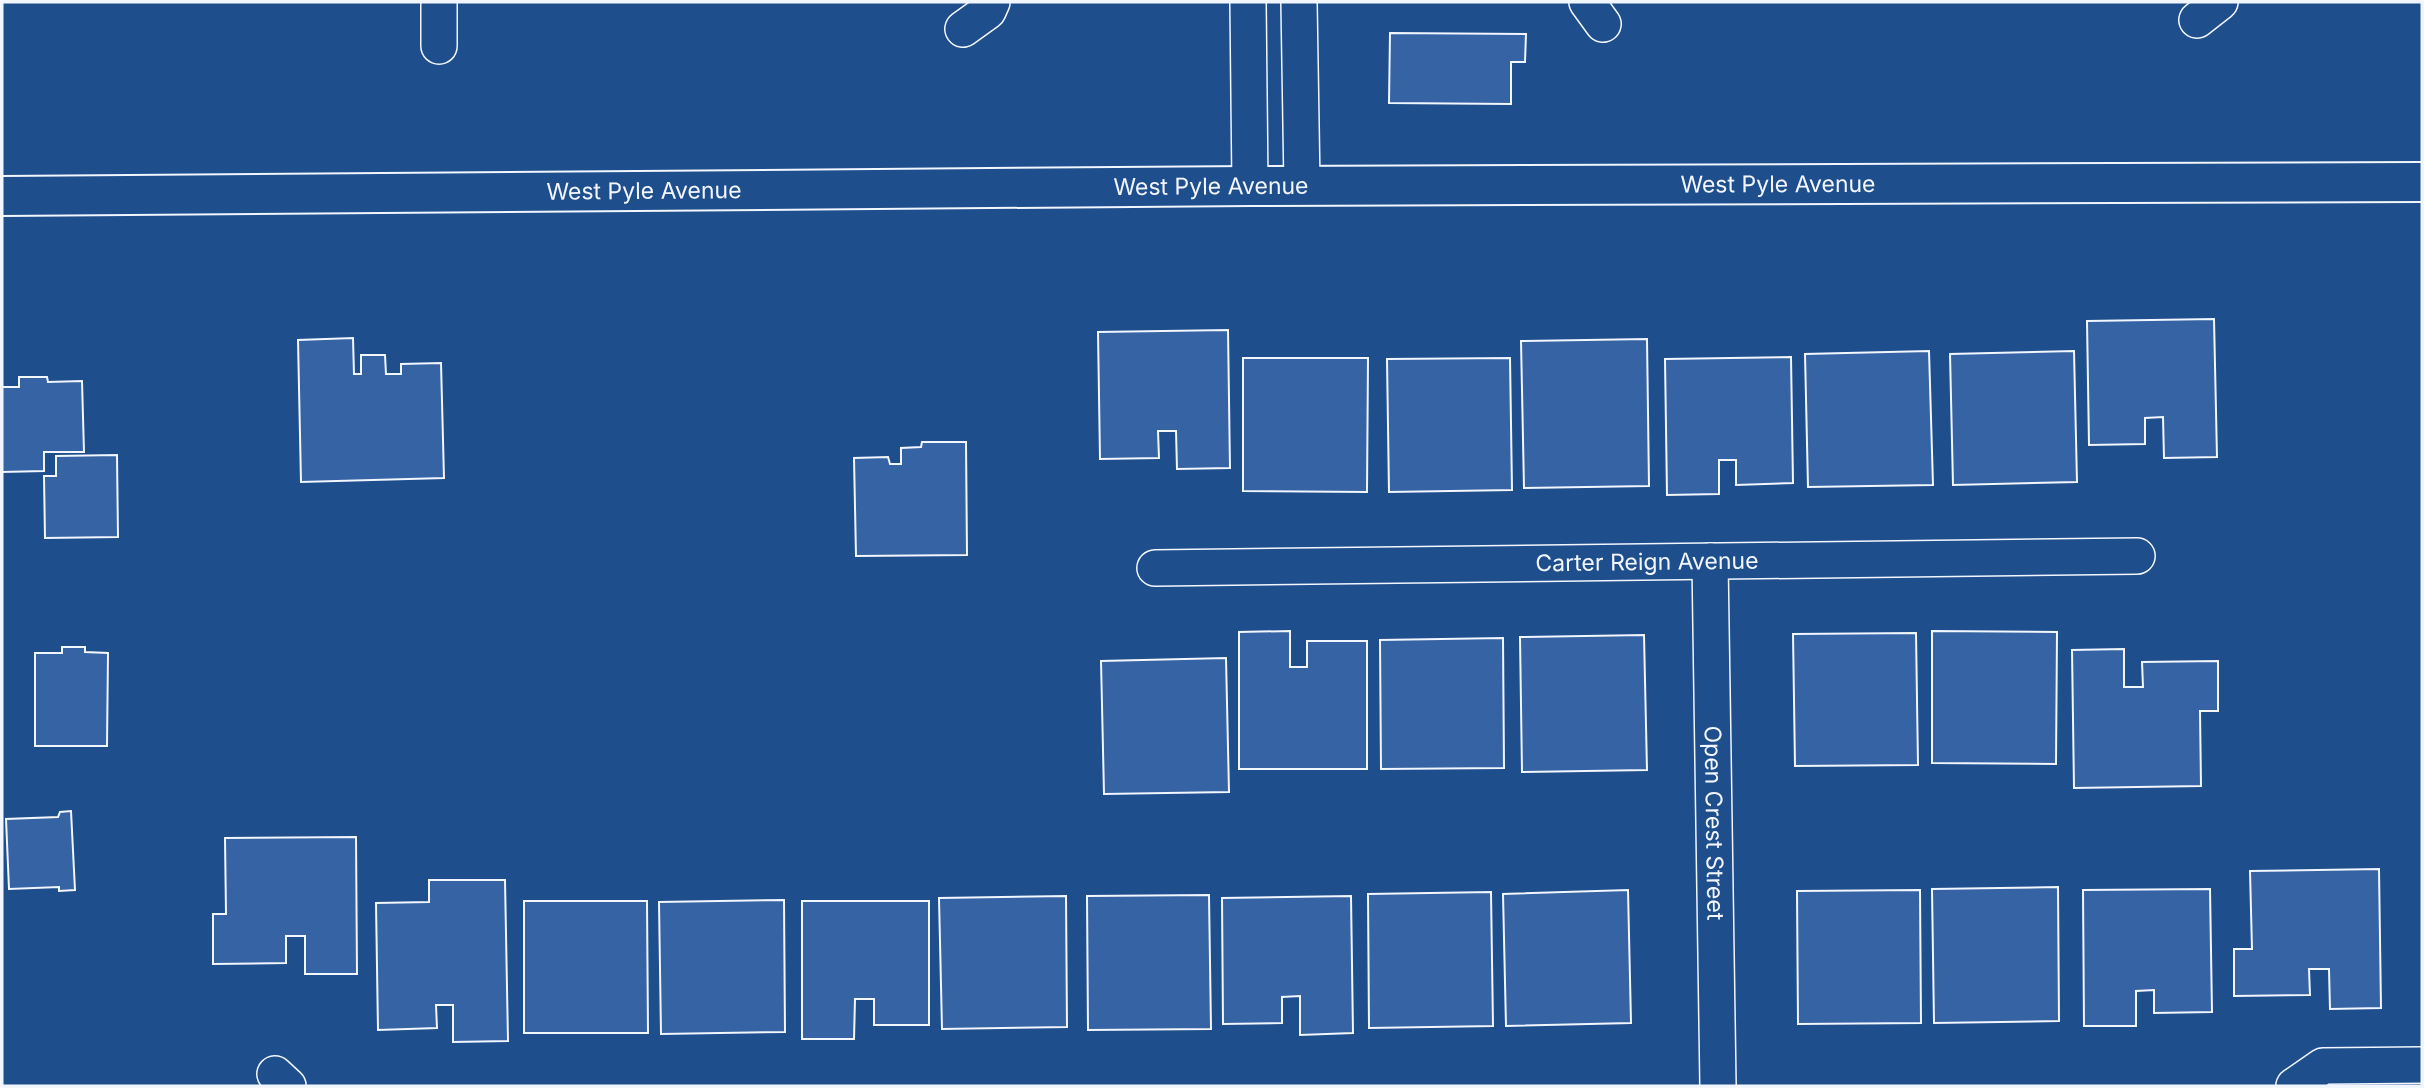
<svg xmlns="http://www.w3.org/2000/svg" width="2424" height="1088" viewBox="0 0 2424 1088" font-family="Inter,sans-serif">
<style>
.building{fill:#3563a3;stroke:#f2f6ff;stroke-width:2}
.lines{fill:none;stroke-linecap:round;stroke-linejoin:round}
.minor-casing{stroke:#f2f6ff;stroke-width:38}
.tertiary-casing{stroke:#f2f6ff;stroke-width:42}
.minor{stroke:#1f4e8c;stroke-width:35}
.tertiary{stroke:#1f4e8c;stroke-width:38}
.labels{text-anchor:middle;dominant-baseline:central;stroke-width:5;stroke-linejoin:round;paint-order:stroke}
.street-label{font-size:23px;fill:#f2f6ff;stroke:#1f4e8c}
</style>
<rect width="100%" height="100%" fill="#1f4e8c"/>
<path class="building" d="M1390 33 1526 34 1525 62H1511V104L1389 103Z
M2214 319 2217 457 2164 458 2163 417 2145 418V444L2089 445 2087 321Z
M1228 330 1230 468 1177 469 1176 431H1158L1159 458 1100 459 1098 332Z
M353 338 354 374H361V355H385L386 374H401V364L441 363 444 478 301 482 298 340Z
M1647 339 1649 486 1524 488 1521 341Z
M1929 351 1933 485 1808 487 1805 354Z
M2074 351 2077 482 1953 485 1950 354Z
M1791 357 1793 483 1736 485V460H1719V494L1667 495 1665 359Z
M1243 358H1368L1367 492 1243 491Z
M1510 358 1512 490 1389 492 1387 359Z
M19 377H47L48 382 82 381 84 452H44V471L2 472V387H19Z
M922 442H966L967 555 856 556 854 458 888 457 890 464H901V448L921 447Z
M117 455 118 537 45 538 44 476H56V456Z
M1290 631V667H1307V641H1367V769H1239V632Z
M1932 631 2057 632 2056 764 1932 763Z
M1916 633 1918 765 1795 766 1793 634Z
M1644 635 1647 770 1522 772 1520 637Z
M1503 638 1504 768 1381 769 1380 640Z
M62 647H85V652L108 653 107 746H35V653H62Z
M2124 649V687H2143L2142 662 2218 661V711H2200L2201 786 2074 788 2072 650Z
M1226 658 1229 792 1104 794 1101 661Z
M71 811 75 890 59 891V887L9 889 6 819 58 817 60 812Z
M356 837 357 974H305V936H286V963L213 964V914H226L225 838Z
M2379 869 2381 1008 2330 1009 2329 969H2309L2310 995 2234 996V949H2252L2250 871Z
M429 880H505L508 1041 453 1042V1005H436L437 1028 378 1030 376 903 429 902Z
M2058 887 2059 1021 1934 1023 1932 889Z
M2210 889 2212 1012 2154 1013V990L2136 991V1026H2084L2083 890Z
M1628 890 1631 1023 1506 1026 1503 894Z
M1920 890 1921 1023 1798 1024 1797 891Z
M1491 892 1493 1026 1369 1028 1368 894Z
M1209 895 1211 1029 1088 1030 1087 896Z
M1066 896 1067 1027 942 1029 939 898Z
M1351 896 1353 1033 1300 1035V996L1282 997V1023L1223 1024 1222 898Z
M784 900 785 1032 661 1034 659 902Z
M524 901H647L648 1033H524Z
M802 901H929V1025H874V999H855L854 1039H802Z"/>
<g class="lines">
<defs>
<g id="minor">
<path d="M439 2V46"/>
<path d="M1248 2 1250 186"/>
<path d="M1299 2 1302 186"/>
<path d="M1587 2 1603 24"/>
<path d="M2197 20 2220 2"/>
<path d="M963 29 988 11 992 2"/>
<path id="s1" d="M1710 561 1718 1086"/>
<path id="s2" d="M1155 568 2137 556"/>
<path d="M275 1074 288 1086"/>
<path d="M2294 1086 2323 1066 2422 1065"/>
</g>
<g id="tertiary">
<path id="s3" d="M2 196 1250 186 2422 182"/>
</g>
</defs>
<use href="#minor" class="minor-casing"/>
<use href="#tertiary" class="tertiary-casing"/>
<use href="#minor" class="minor"/>
<use href="#tertiary" class="tertiary"/>
</g>
<g class="labels">
<g class="street-label">
<text stroke="none"><textPath href="#s3" startOffset="1776">West Pyle Avenue</textPath></text>
<text stroke="none"><textPath href="#s3" startOffset="1209">West Pyle Avenue</textPath></text>
<text stroke="none"><textPath href="#s3" startOffset="642">West Pyle Avenue</textPath></text>
<text stroke="none"><textPath href="#s2" startOffset="492">Carter Reign Avenue</textPath></text>
<text stroke="none"><textPath href="#s1" startOffset="262">Open Crest Street</textPath></text>
</g>
</g>
<rect width="2424" height="1088" fill="none" stroke="#f2f6ff" stroke-width="7"/>
</svg>
